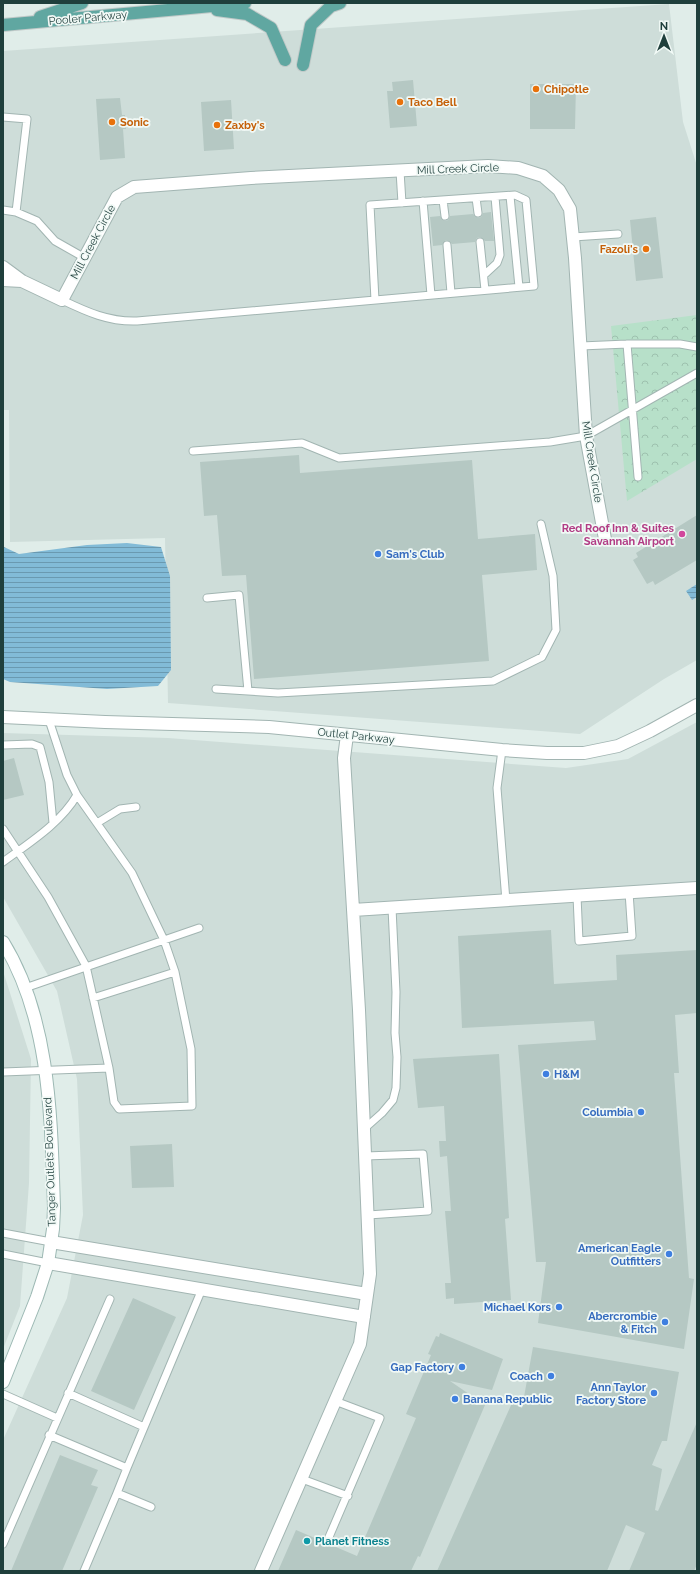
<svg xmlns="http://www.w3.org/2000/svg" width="700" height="1574" viewBox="0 0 700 1574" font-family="Raleway,sans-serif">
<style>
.built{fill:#ceddd9}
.forest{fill:url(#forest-crowns)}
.water{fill:url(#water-rules)}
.building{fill:#b5c8c3}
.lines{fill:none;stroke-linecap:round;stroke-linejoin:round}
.lane-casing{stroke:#a2b5b2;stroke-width:9}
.street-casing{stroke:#a2b5b2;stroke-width:14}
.secondary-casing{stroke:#9db9b4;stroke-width:14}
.primary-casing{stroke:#c0c9c8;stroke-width:14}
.lane{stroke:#fff;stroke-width:7}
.street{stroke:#fff;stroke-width:12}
.secondary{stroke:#fff;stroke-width:12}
.primary{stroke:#60a7a1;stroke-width:12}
.food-dot{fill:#e8710a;stroke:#f1f9f6;stroke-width:1.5}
.hotel-dot{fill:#d1479c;stroke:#f1f9f6;stroke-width:1.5}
.shop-dot{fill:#3f7fe0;stroke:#f1f9f6;stroke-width:1.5}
.culture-dot{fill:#0f9aa8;stroke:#f1f9f6;stroke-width:1.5}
.labels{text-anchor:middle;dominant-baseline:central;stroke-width:3.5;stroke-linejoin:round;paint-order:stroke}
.street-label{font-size:11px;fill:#1f3f3c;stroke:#f1f9f6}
.food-label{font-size:11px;font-weight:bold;fill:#c56008;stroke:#f1f9f6;text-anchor:start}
.hotel-label{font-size:11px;font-weight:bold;fill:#b23c85;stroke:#f1f9f6;text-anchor:end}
.shop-label{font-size:11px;font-weight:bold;fill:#366cbe;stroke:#f1f9f6;text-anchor:end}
.culture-label{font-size:11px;font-weight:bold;fill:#0d838f;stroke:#f1f9f6;text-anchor:start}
</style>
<defs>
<pattern id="forest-crowns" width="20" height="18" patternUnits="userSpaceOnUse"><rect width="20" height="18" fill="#b7e0c9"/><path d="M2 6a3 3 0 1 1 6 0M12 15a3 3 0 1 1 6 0" fill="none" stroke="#9dc1ae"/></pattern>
<pattern id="water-rules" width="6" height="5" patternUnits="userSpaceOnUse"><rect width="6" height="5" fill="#82bbd7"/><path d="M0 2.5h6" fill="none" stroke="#6a99b0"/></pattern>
</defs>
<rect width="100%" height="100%" fill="#e0ede9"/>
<path class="built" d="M669 4 683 122 697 166V660L664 679 580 734 168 703 165 538 10 542 9 410H3V51Z
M697 722V1571H3V1440L67 1298 83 1215 77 1079 57 991 3 897V733L168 738 566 768 628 759Z
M3 971 31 1059 29 1183 20 1306 3 1349Z"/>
<path class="forest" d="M697 315V459L627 501 611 326Z"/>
<path class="water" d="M3 541 4 547 19 554 87 545 127 543 161 547 170 576 171 670 158 686 107 689 10 682 3 679Z
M697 584V597L692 600 686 591Z"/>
<path class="building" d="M413 80 417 126 390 128 387 91H393L392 82Z
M530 84H576L575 129H530Z
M120 98 122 115H125L126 129H123L125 158 100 160 96 99Z
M231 100 234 149 204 151 201 102Z
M491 212 494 241H485L480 237 477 238 475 242 452 244 449 241 446 240 442 245 433 246 430 217 440 216 445 221 448 220 450 216 473 214 478 218 481 217 483 213Z
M656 217 663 278 636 281 630 220Z
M299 455 300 473 472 460 478 539 535 534 537 570 482 575 489 661 254 679 246 575 222 576 217 515 204 516 200 462Z
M697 515V560L655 585 653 581 647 584 633 560 638 557 636 553Z
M14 758 24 795 3 800V761Z
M551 930 554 984 617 980 616 955 697 950V1013L675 1015 679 1073H674L689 1278 694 1279 684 1349 538 1323 546 1262H536L518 1045 596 1040 594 1021 462 1028 458 936Z
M499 1054 509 1218 505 1219 511 1300 454 1304V1298L446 1299 445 1283H451L445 1211H451L447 1156 440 1157 439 1141H446L444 1106 418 1108 413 1059Z
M172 1144 174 1187 132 1188 130 1146Z
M133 1298 176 1317 134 1410 91 1391Z
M440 1333 503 1359 492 1390 450 1381 485 1405 420 1557 418 1556 411 1571H278L296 1530 357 1556 416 1418 406 1414 431 1355 428 1354 436 1336 439 1337Z
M533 1347 679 1372 667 1441H662L652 1465 662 1469 655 1510 658 1511 697 1422V1564L694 1571H629L645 1533 626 1525 607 1571H437L512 1403 522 1408Z
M60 1455 98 1470 91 1485 98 1487 62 1571H11Z"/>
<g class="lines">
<defs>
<path id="lane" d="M3 117 27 119 16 212
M400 171 402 203
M510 196 519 287
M476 198 478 213
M443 200 445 216
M423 201 431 295
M3 210 16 212 37 221 55 241 85 258
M573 237 618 234
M480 242 485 290
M447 245 451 293
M484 275 497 263 500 255 495 197
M62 300C87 312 109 322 137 321L534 286 526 200 515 195 370 205 375 300
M581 346 627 344
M193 451 302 443 339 458 550 442 586 436 697 373
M638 477 627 344H680L697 347
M207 598 239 595 248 691
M216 689 278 693 493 681 542 657 556 630 553 576 541 524
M3 745 32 744 40 747 49 782 53 823
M502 750 497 788 506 901
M77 795 132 873 164 940 175 972 93 998
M97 823 120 809 136 807
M3 829 48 897 86 966 109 1068 114 1102 119 1109 192 1106 191 1049 175 972
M3 862C29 843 61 823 77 795L67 775 49 720
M577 896 579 941 632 936 629 892
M25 988 199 928
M3 1072 109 1068
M364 1129 382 1113 393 1100 396 1088 397 1057 395 1033 396 992 392 908
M365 1156 423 1154 428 1211 368 1215
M3 1233 51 1242
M3 1254 48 1263
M68 1393 144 1427
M3 1394 57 1418
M49 1435 127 1468 117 1493
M127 1468 202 1289
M302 1479 348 1496
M329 1537 380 1418 335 1401
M3 1544 110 1299
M84 1571 117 1493 151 1507"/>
<path id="street" d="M3 267 22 281 62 300 117 197 134 187 251 178 488 166 518 168 543 176 559 190 570 209 575 258 586 436 605 539
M3 280 22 281
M3 717 105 722 269 727 502 750 547 753H584L618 746 650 731 697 705
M353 910 697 888
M51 1242 367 1294
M48 1263 364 1317
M261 1571 360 1344 370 1274 359 1010 344 758 347 735"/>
<path id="secondary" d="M3 942C51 1020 51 1120 54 1208L53 1229 48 1263 37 1297 3 1382"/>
<path id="primary" d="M217 10 247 14 271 28 285 60
M40 17 82 3
M3 25 245 3
M303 65 311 25 331 6 340 3"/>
</defs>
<use href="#lane" class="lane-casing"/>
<use href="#street" class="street-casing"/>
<use href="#secondary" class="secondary-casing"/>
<use href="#primary" class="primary-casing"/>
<use href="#lane" class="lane"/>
<use href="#street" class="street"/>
<use href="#secondary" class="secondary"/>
<use href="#primary" class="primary"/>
</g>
<g class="food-dot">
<circle cx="536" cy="89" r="4"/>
<circle cx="400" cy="102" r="4"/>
<circle cx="112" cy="122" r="4"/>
<circle cx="217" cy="125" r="4"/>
<circle cx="646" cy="249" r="4"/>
</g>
<circle class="hotel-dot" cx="682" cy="534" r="4"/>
<g class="shop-dot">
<circle cx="378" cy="554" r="4"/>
<circle cx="546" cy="1074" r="4"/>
<circle cx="641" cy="1112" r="4"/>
<circle cx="669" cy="1254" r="4"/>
<circle cx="559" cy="1307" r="4"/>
<circle cx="665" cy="1322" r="4"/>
<circle cx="462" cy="1367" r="4"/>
<circle cx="551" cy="1376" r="4"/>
<circle cx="654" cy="1393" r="4"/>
<circle cx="455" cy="1399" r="4"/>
</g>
<circle class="culture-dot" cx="307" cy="1541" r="4"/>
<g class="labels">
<g class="street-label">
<text transform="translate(88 18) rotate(-5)">Pooler Parkway</text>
<text transform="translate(458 169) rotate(-2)">Mill Creek Circle</text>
<text transform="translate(93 242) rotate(-62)">Mill Creek Circle</text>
<text transform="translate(592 462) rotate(81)">Mill Creek Circle</text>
<text transform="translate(356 736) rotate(6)">Outlet Parkway</text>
<text transform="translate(50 1162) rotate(-92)">Tanger Outlets Boulevard</text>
</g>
<g class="food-label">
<text x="544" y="89">Chipotle</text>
<text x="408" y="102">Taco Bell</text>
<text x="120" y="122">Sonic</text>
<text x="225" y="125">Zaxby's</text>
<text x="638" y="249" text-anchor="end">Fazoli's</text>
</g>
<g class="hotel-label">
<text x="674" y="528">Red Roof Inn &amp; Suites<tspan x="674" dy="13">Savannah Airport</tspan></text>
</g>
<g class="shop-label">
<text x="386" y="554" text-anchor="start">Sam's Club</text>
<text x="554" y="1074" text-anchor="start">H&amp;M</text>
<text x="633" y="1112">Columbia</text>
<text x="661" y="1248">American Eagle<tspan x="661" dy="13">Outfitters</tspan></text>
<text x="551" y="1307">Michael Kors</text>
<text x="657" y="1316">Abercrombie<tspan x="657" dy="13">&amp; Fitch</tspan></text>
<text x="454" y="1367">Gap Factory</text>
<text x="543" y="1376">Coach</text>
<text x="646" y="1387">Ann Taylor<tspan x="646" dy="13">Factory Store</tspan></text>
<text x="463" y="1399" text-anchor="start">Banana Republic</text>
</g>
<g class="culture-label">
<text x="315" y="1541">Planet Fitness</text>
</g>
</g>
<rect width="700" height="1574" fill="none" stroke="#1f3f3c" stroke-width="8"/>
<g transform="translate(664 36)" stroke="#f1f9f6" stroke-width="3" paint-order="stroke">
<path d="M0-3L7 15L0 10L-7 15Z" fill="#1f3f3c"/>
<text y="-6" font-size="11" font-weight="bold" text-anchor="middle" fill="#1f3f3c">N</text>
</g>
</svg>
